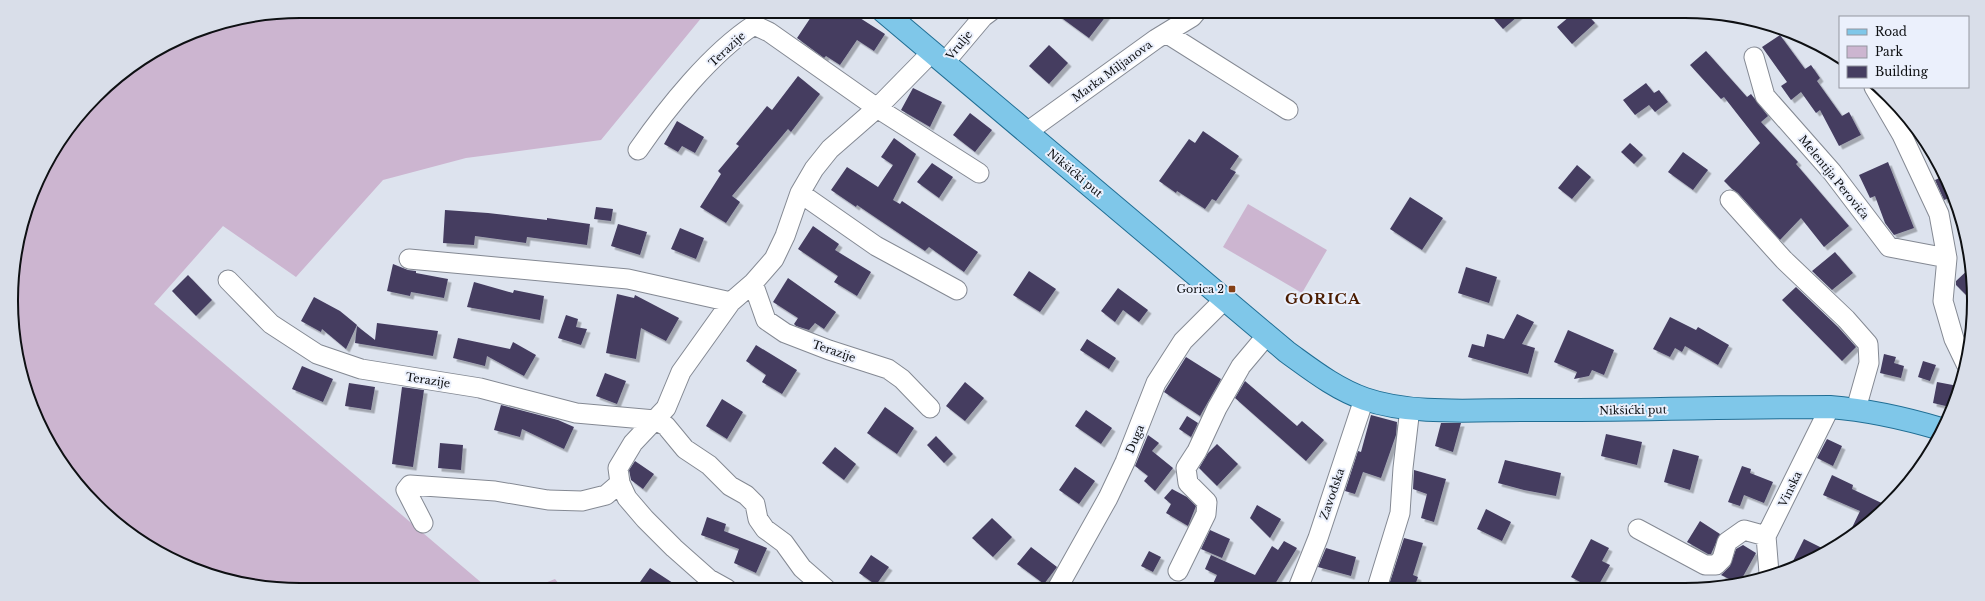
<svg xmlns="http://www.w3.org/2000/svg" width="1985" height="601" viewBox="0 0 1985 601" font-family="'Libre Baskerville',serif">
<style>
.green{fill:#ccb5d0}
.building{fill:#453d61;filter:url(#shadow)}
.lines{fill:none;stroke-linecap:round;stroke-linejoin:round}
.minor-casing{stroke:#848993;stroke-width:21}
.major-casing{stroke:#206e94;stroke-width:24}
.minor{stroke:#fff;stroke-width:19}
.major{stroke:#7fc7e9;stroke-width:22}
.poi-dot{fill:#844016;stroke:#ebf0fc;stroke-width:1.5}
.labels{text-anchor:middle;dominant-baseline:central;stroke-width:4;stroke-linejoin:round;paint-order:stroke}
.street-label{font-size:11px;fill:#0e1013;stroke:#ebf0fc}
.poi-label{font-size:11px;fill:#0e1013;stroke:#ebf0fc;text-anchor:end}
.district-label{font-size:15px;font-weight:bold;letter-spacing:1px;fill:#4a1c00;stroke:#ebf0fc}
.rim{fill:none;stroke:#0e1013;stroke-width:2}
</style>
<defs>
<filter id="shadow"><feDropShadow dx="3.5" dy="3.5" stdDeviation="0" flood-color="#0004"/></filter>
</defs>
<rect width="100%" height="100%" fill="#dde3ee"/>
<path class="green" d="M301 11H707L601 140 466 158 383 180 296 277 223 226 154 304 490 590H301L244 584 190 568 140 541 71 477 41 428 21 375 12 320 13 263 41 172 71 124 109 83 190 33 244 17Z
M1248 204 1327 250 1302 293 1223 247Z
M555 579 564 590H527Z"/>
<path class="building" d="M815 11H849L885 34 874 51 857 40 840 65 826 56 824 58 797 38Z
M1052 11H1110L1089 38Z
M1487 11H1524L1503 29Z
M1576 11H1584L1595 23 1572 44 1557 27Z
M1780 35 1805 69 1811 65 1820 78 1817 81 1842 116 1849 112 1861 135 1839 146 1820 110 1816 113 1801 92 1791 100 1781 86 1787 82 1762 47Z
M1049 45 1068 63 1049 84 1029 66Z
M1706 51 1747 97 1751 94 1768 116 1761 122 1798 162 1796 164 1849 226 1824 247 1801 218 1780 240 1738 193 1732 189 1724 181 1760 143 1724 97 1721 99 1690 65Z
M798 76 820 94 791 132 788 129 732 196 740 202 726 223 700 207 721 174 718 171 739 146 736 144 767 106 772 110Z
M1646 83 1654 93 1659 90 1668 102 1655 112 1649 105 1635 115 1623 100Z
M913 88 942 102 930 127 901 110Z
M970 113 992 130 975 152 953 135Z
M677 121 704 137 695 153 682 146 678 152 664 144Z
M1203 131 1239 156 1230 169 1236 172 1216 201 1212 199 1205 209 1177 191 1176 193 1159 181 1189 139 1195 143Z
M894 138 916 154 893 200 900 204 902 201 978 252 964 272 929 247 925 251 857 205 856 207 831 190 847 167 878 187 893 165 881 157Z
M1630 143 1643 155 1634 164 1621 152Z
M1683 152 1708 170 1693 190 1668 172Z
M1888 162 1914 228 1894 235 1885 223 1875 196 1870 198 1859 175Z
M932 163 953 177 939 198 917 182Z
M1577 165 1591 177 1572 199 1558 188Z
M1944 176 1954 196 1944 200 1935 180Z
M1410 197 1443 218 1422 250 1390 229Z
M596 207 613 209 611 221 594 219Z
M445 210 488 213 547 220V218L590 224 587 245 527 237 526 243 475 236 474 245 443 243Z
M618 224 647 232 640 255 611 246Z
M813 226 839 244 835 250 871 272 857 296 834 282 838 276 798 249Z
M680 228 704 238 696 259 671 249Z
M1835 252 1853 273 1832 290 1812 271Z
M393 264 408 270 416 271V273L448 279 444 298 411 292 410 296 387 291Z
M1466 267 1497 277 1489 303 1458 293Z
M1971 267 1974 301V303L1956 285V281Z
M1029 271 1056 289 1040 312 1013 295Z
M188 275 212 300 196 316 172 291Z
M788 278 836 312 824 329 815 323 809 330 796 326 794 324 798 318 773 302Z
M474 282 513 293 514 290 544 296 540 320 467 307Z
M1796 287 1838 327 1856 347 1842 361 1782 300Z
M1118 288 1148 310 1139 322 1123 310 1115 322 1101 311Z
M617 294 634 298 635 295 679 318 666 341 641 328 636 359 606 353Z
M314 297 340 311 357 325 346 349 322 329 321 332 301 321Z
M1517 314 1534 322 1522 344 1535 348 1528 374 1468 357 1472 344 1484 347 1487 334 1504 339Z
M566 315 578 319 576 327 587 329 581 345 558 338Z
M1670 317 1696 330 1698 327 1729 345 1718 365 1685 346 1682 352 1675 348 1670 357 1653 349Z
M377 323 438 331 433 356 355 343 357 326 375 340Z
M1568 330 1614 350 1604 375 1592 370 1589 376 1574 379 1577 372 1554 362Z
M458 338 510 349 513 342 536 355 524 376 487 356 485 366 453 358Z
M1087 339 1116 358 1109 369 1080 350Z
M756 345 797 370 782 394 762 382 766 375 746 361Z
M1884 354 1896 357 1894 363 1904 366 1901 378 1880 373Z
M1186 357 1221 379 1200 416 1164 392Z
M1923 361 1936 365 1930 381 1918 377Z
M302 366 333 379 323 402 292 389Z
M605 373 626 381 617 404 596 396Z
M1245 381 1297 426 1302 421 1324 440 1306 461 1235 398Z
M965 382 984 398 965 421 946 406Z
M1937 382 1958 386 1950 407 1933 403Z
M349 383 375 387 371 410 345 406Z
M402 387 424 390 413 467 392 464Z
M722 399 743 412 727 439 706 426Z
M501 405 558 420 574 427 564 449 522 429 520 437 494 430Z
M885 407 914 428 897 454 867 433Z
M1086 410 1112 428 1101 444 1075 426Z
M1371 415 1397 422 1396 435 1381 478 1363 472 1355 494 1345 491 1358 451 1361 452Z
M1187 416 1198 423 1191 437 1179 429Z
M1441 423H1461L1453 452 1435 446Z
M1606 434 1642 442 1637 465 1601 456Z
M1148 435 1159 443 1152 451 1173 468 1155 491 1144 481 1148 476 1135 466Z
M936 436 953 454 944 463 927 445Z
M1827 439 1842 446 1833 466 1817 458Z
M440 443 463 445 461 470 438 468Z
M1217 444 1238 464 1217 486 1199 468 1208 453Z
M835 447 856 464 844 480 822 463Z
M1673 449 1699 456 1690 490 1664 482Z
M1505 460 1561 473 1556 496 1524 490 1498 483Z
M635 461 654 474 643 489 631 480 629 470Z
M1742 466 1751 469 1750 473 1773 482 1764 503 1744 495 1740 506 1728 502Z
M1075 467 1095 481 1079 504 1059 490Z
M1414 470 1446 479 1434 522 1421 518 1427 494 1413 489Z
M1832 475 1853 485 1852 489 1888 506 1849 534 1860 511 1823 495Z
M1172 489 1187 497 1196 506 1188 526 1166 513 1171 504 1164 498Z
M1257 505 1281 519 1270 538 1250 518Z
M1486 509 1511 522 1502 541 1477 529Z
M707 517 726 524 724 531 767 548 756 573 734 563 739 549 701 535Z
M992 518 1012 537 993 557 972 538Z
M1700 521 1720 534 1711 554H1708L1687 542Z
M1210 530 1230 539 1222 558 1201 549Z
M1404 538 1423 543 1413 575 1418 577 1414 588H1388Z
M1591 539 1609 548 1602 561 1610 565 1597 588H1591L1571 577Z
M1804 539 1826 550 1813 560 1790 567Z
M1284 541 1297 548 1275 584 1284 588H1211L1217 575 1205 569 1211 555 1255 575 1272 546 1278 550Z
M1743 545 1756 553 1740 582 1737 583 1721 575 1730 566 1736 549Z
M1031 547 1057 567 1044 584 1017 564Z
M1326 548 1356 557 1351 576 1318 567Z
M1149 551 1161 557 1153 572 1141 566Z
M871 555 889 567 876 585 859 573Z
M650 568 682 589H635Z"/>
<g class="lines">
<defs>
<path id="minor" d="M1166 33 1288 110
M1754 57 1765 96 1832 172 1889 247 1947 258
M945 62 983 17 991 11
M1874 87 1902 135 1939 214 1947 258 1943 301 1954 339 1966 364
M1027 132 1156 39 1192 17 1197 11
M638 150C667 108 711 53 754 25L769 32 877 108 979 173
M800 193 876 246 957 290
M1730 200 1784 260 1846 319 1868 344 1869 363 1856 409
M409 259 628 279 731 302
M228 280 271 324 317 354 361 369 480 388 576 413 655 420 666 426 685 449 709 465 730 486 746 495 755 504 758 519 765 529 784 543 802 568 826 589
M753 283 766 320 785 333 829 350 888 369 902 379 930 408
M423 523 406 490 410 485 495 491 548 500 582 501 606 495 620 483
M1638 529 1705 565H1716L1722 559 1727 542 1744 530 1766 536
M1178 571 1206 514 1207 502 1188 483 1186 468 1197 451 1217 408 1241 366 1267 335
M1769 573 1766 536 1830 407
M1298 588 1318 538 1364 399
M1377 588 1400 513 1403 468 1410 408
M727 589 709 579 674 548 645 519 627 498 620 483 618 468 633 443 666 408 681 372 731 302 753 283 774 259 785 236 800 193 814 169 830 149 877 108 932 52
M1057 589 1108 498 1125 462 1156 383 1183 341 1225 299"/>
<path id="major" d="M883 11 1287 352C1312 370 1336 389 1365 399 1411 415 1472 410 1521 410 1624 411 1727 407 1830 407 1868 410 1904 418 1941 429"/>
</defs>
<use href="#minor" class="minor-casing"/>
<use href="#major" class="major-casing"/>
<use href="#minor" class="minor"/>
<use href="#major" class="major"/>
</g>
<rect class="poi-dot" x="1228" y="285" width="8" height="8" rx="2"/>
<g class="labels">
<g class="street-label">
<text transform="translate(959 45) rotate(-50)">Vrulje</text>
<text transform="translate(727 49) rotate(-43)">Terazije</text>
<text transform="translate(1112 71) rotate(-36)">Marka Miljanova</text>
<text transform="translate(1075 173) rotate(40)">Nikšićki put</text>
<text transform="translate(1834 177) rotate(51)">Melentija Perovića</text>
<text transform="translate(834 351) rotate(19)">Terazije</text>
<text transform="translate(428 380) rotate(9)">Terazije</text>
<text transform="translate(1633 410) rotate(-1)">Nikšićki put</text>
<text transform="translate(1135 439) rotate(-67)">Duga</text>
<text transform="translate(1790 489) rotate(-64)">Vinska</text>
<text transform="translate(1332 494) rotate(-71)">Zavođska</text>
</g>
<g class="poi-label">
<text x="1224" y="289">Gorica 2</text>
</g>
<g class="district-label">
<text x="1323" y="298">GORICA</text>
</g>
</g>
<path d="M0 0H1985V601H0ZM300 18H1685A282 282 0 0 1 1967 300V301A282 282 0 0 1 1685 583H300A282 282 0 0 1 18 301V300A282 282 0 0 1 300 18Z" fill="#d9dee9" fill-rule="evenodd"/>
<path class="rim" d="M300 18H1685A282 282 0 0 1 1967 300V301A282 282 0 0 1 1685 583H300A282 282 0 0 1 18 301V300A282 282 0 0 1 300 18Z"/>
<rect x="1839" y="16" width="130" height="72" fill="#ebf0fc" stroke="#93969f"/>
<rect x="1847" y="29" width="20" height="6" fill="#7fc7e9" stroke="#93969f"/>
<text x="1875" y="36" font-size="12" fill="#0e1013">Road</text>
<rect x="1847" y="46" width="20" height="12" fill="#ccb5d0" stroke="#93969f"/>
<text x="1875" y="56" font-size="12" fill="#0e1013">Park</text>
<rect x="1847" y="66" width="20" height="12" fill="#453d61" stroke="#93969f"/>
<text x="1875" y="76" font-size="12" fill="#0e1013">Building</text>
</svg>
